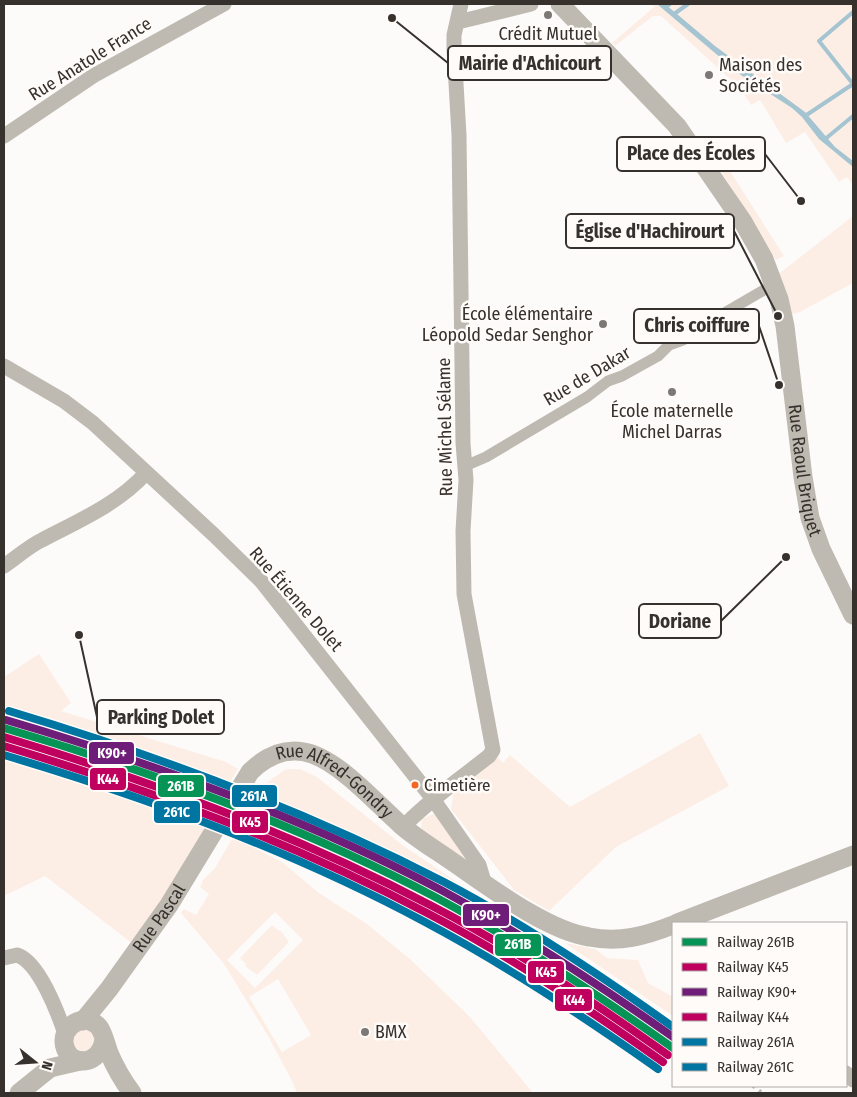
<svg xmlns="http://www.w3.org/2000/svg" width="857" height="1097" viewBox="0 0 857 1097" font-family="'Fira Sans Condensed',sans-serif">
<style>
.green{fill:#fceee5;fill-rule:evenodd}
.water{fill:#a5c4d1}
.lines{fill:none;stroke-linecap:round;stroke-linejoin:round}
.stream{stroke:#a5c4d1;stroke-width:4}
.pedestrian{stroke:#bfbab1;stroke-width:11}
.minor{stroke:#bfbab1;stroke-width:15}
.tertiary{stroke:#bfbab1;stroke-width:19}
.rail{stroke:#bcbab4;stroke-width:4;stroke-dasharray:2.5 5;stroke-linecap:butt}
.rail-1-casing{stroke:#fefbf9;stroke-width:11}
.rail-2-casing{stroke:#fefbf9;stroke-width:11}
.rail-3-casing{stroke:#fefbf9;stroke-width:11}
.rail-4-casing{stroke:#fefbf9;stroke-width:11}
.rail-5-casing{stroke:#fefbf9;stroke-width:11}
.rail-6-casing{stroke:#fefbf9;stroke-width:11}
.rail-1{stroke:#069456;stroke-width:8}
.rail-2{stroke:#bf005f;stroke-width:8}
.rail-3{stroke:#6e1e78;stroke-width:8}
.rail-4{stroke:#bf005f;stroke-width:8}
.rail-5{stroke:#0075a1;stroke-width:8}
.rail-6{stroke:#0075a1;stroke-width:8}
.poi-dot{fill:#7c7875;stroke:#fefbf9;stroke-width:2}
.bus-dot{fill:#f26522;stroke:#fefbf9;stroke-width:2}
.labels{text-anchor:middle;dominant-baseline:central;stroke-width:5;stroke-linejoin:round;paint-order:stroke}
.bus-label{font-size:17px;fill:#37312d;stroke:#fefbf9;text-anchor:start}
.poi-label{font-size:18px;fill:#37312d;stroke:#fefbf9}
.street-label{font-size:18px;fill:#37312d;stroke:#fefbf9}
.leader{fill:none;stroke:#37312d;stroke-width:2}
.callout-dot{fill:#37312d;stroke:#fefbf9;stroke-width:2}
.callout{fill:#fefbf9;stroke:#37312d;stroke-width:2}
.callout-label{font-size:19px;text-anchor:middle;font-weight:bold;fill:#37312d}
.line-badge{stroke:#fefbf9;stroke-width:2}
.badge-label{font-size:14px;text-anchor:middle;font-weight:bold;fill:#fff}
</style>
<rect width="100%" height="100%" fill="#fdfbfa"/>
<path class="green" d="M652 4H853V186L847 177 839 182 805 132 786 143 760 100 751 105 740 88 661 16H653L615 46 612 43 654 7Z
M716 149 784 256 776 260 711 155Z
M853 216V283L800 312 783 317 772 279Z
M39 654 71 703 61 711 226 762 238 769 228 785C157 753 79 733 4 712V677Z
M700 733 729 786 616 847 549 911 514 890 451 809 453 795 498 757 503 763 510 755 570 807Z
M4 753 109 785 210 822 138 948 45 876 4 896Z
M286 769H300L317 777 401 844 479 897 526 923 502 917 339 833 256 796 265 784Z
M433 814 439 815 473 866 426 835 421 827 422 819Z
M233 837 282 862 319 893 367 924 410 959 470 1017 533 1093H297L291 1079 268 1036 224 964 181 913 184 909 196 915 209 894 200 887 203 880 215 868ZM275 912 303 940 255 988 227 960ZM278 979 311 1035 282 1052 249 997Z
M272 925 279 931 280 930 289 942 257 975 245 966 246 964 240 958Z
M565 943 595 949 607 958 638 960 648 983 673 997V1016Z
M73 1040a11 11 0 1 1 22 0a11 11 0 1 1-22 0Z"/>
<path class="water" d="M657 4H665L715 46 805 112 835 147 853 161V167L819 139 802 117 792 108 741 75Z"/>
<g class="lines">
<path class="stream" d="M666 7 670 4
M674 14 688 4
M805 116 853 84 819 41 853 12
M824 140 853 116"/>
<path class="pedestrian" d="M465 466 486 457 587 397 608 381 622 376 658 356 669 345 683 340 694 329 711 324 721 315 764 290 775 287"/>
<path class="minor" d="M458 22 531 4
M4 136 93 76 224 4
M4 366 64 401 93 423 214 535 262 582 433 799 479 865 485 885
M4 566C16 558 29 546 42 540 80 520 118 504 146 473
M403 827C429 800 460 779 489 756L493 750 464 594 463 531 466 480 463 443 459 135 454 49V35L461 4
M4 958 17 955C39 962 58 1013 65 1034
M846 1073 853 1080"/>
<g class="tertiary">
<path id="s1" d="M560 4 677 126 743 222 764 259 779 299 785 326 803 477 810 518 821 549 853 615"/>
<path d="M677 923 853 855"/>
<path id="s2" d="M83 1021 109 989 169 905 250 772C267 755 288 746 312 754 343 765 376 803 401 825 416 838 434 849 450 860 487 885 545 930 589 937 620 943 645 936 673 925"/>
<path d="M104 1039C102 1056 87 1067 71 1057 50 1035 81 1007 99 1027 104 1034 106 1045 109 1053 115 1067 123 1081 132 1093"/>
<path d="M19 1093 50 1068 80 1061"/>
</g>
<path class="rail" d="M619 987 673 1025
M753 1086 762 1093"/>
<defs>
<path id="rail-1" d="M4 728C153 772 299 825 437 898 519 942 597 994 673 1048"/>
<path id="rail-2" d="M4 737C152 781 295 834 432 906 515 949 592 1001 668 1055"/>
<path id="rail-3" d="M6 720C156 764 302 817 441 890 522 934 598 984 673 1037"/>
<path id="rail-4" d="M4 746C150 790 292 842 427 913 510 956 587 1008 663 1062"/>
<path id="rail-5" d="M9 711C159 756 304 810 444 882 524 924 599 974 673 1027"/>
<path id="rail-6" d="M4 755C149 798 291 850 425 922 506 965 583 1016 658 1069"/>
</defs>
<use href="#rail-1" class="rail-1-casing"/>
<use href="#rail-2" class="rail-2-casing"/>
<use href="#rail-3" class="rail-3-casing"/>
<use href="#rail-4" class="rail-4-casing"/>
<use href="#rail-5" class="rail-5-casing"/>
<use href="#rail-6" class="rail-6-casing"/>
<use href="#rail-1" class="rail-1"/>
<use href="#rail-2" class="rail-2"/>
<use href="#rail-3" class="rail-3"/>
<use href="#rail-4" class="rail-4"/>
<use href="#rail-5" class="rail-5"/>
<use href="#rail-6" class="rail-6"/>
</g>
<g class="poi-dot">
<circle cx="548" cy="15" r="5"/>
<circle cx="709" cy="75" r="5"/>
<circle cx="603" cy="324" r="5"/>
<circle cx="672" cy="392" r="5"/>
<circle cx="365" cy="1032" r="5"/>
</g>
<circle class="bus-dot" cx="415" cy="785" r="4.5"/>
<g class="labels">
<g class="bus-label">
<text x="424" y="785">Cimetière</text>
</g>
<g class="poi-label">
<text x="548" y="34">Crédit Mutuel</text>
<text x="719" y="65" text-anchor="start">Maison des<tspan x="719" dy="21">Sociétés</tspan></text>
<text x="593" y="314" text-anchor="end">École élémentaire<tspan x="593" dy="21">Léopold Sedar Senghor</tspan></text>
<text x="672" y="411">École maternelle<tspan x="672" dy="21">Michel Darras</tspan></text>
<text x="375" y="1032" text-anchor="start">BMX</text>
</g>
<g class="street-label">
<text transform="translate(90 59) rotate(-32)">Rue Anatole France</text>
<text transform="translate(587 376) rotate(-31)">Rue de Dakar</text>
<text transform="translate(445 427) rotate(-91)">Rue Michel Sélame</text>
<text stroke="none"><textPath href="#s1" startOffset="544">Rue Raoul Briquet</textPath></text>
<text transform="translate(296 599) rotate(49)">Rue Étienne Dolet</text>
<text stroke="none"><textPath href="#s2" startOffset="400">Rue Alfred-Gondry</textPath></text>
<text stroke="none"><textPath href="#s2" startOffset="128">Rue Pascal</textPath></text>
</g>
</g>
<path class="leader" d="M392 18L448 63M801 201L765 154M778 316L734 231M779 385L759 326M786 557L721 621M79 635L97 717"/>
<g class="callout-dot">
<circle cx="392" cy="18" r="5"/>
<circle cx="801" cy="201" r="5"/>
<circle cx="778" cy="316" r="5"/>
<circle cx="779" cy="385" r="5"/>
<circle cx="786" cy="557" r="5"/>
<circle cx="79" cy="635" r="5"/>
</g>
<g class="callout">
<rect x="448" y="46" width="163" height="34" rx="5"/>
<rect x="617" y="137" width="148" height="34" rx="5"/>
<rect x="566" y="214" width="168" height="34" rx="5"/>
<rect x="634" y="309" width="125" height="34" rx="5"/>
<rect x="639" y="604" width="82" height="34" rx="5"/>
<rect x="97" y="700" width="127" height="34" rx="5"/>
</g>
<g class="callout-label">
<text x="530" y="70">Mairie d'Achicourt</text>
<text x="691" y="160">Place des Écoles</text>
<text x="650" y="238">Église d'Hachirourt</text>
<text x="697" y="332">Chris coiffure</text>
<text x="680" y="628">Doriane</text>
<text x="161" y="724">Parking Dolet</text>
</g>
<g class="line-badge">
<rect x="88" y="741" width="47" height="24" rx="5" fill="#6e1e78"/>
<rect x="89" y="767" width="38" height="24" rx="5" fill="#bf005f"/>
<rect x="157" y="774" width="48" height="24" rx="5" fill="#069456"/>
<rect x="231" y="784" width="47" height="24" rx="5" fill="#0075a1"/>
<rect x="153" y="800" width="48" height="24" rx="5" fill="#0075a1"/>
<rect x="231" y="810" width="38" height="24" rx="5" fill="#bf005f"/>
<rect x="462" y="903" width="48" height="24" rx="5" fill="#6e1e78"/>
<rect x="494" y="933" width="48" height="24" rx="5" fill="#069456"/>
<rect x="527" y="960" width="38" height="24" rx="5" fill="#bf005f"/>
<rect x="554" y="988" width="39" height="24" rx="5" fill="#bf005f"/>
</g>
<g class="badge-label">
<text x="112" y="758">K90+</text>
<text x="108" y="784">K44</text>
<text x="181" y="791">261B</text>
<text x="254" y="801">261A</text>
<text x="177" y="817">261C</text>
<text x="250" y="827">K45</text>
<text x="486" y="920">K90+</text>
<text x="518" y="949">261B</text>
<text x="546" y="977">K45</text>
<text x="574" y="1005">K44</text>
</g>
<rect width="857" height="1097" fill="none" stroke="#37312d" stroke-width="10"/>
<rect x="672" y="922" width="175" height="165" fill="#fefbf9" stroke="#aeaaa7"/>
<rect x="682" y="938" width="25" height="8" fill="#069456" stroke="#aeaaa7"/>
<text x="717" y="947" font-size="15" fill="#37312d">Railway 261B</text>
<rect x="682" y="963" width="25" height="8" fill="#bf005f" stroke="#aeaaa7"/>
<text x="717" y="972" font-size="15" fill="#37312d">Railway K45</text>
<rect x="682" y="988" width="25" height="8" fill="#6e1e78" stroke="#aeaaa7"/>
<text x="717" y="997" font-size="15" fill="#37312d">Railway K90+</text>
<rect x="682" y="1013" width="25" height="8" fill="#bf005f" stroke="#aeaaa7"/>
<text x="717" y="1022" font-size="15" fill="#37312d">Railway K44</text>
<rect x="682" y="1038" width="25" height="8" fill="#0075a1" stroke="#aeaaa7"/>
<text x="717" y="1047" font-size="15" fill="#37312d">Railway 261A</text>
<rect x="682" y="1063" width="25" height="8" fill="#0075a1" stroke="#aeaaa7"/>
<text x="717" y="1072" font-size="15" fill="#37312d">Railway 261C</text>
<g transform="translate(35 1062) rotate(107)" stroke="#fefbf9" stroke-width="4" paint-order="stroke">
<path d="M0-4L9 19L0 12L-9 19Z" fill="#37312d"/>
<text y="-8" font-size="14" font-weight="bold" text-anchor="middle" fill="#37312d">N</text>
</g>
</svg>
